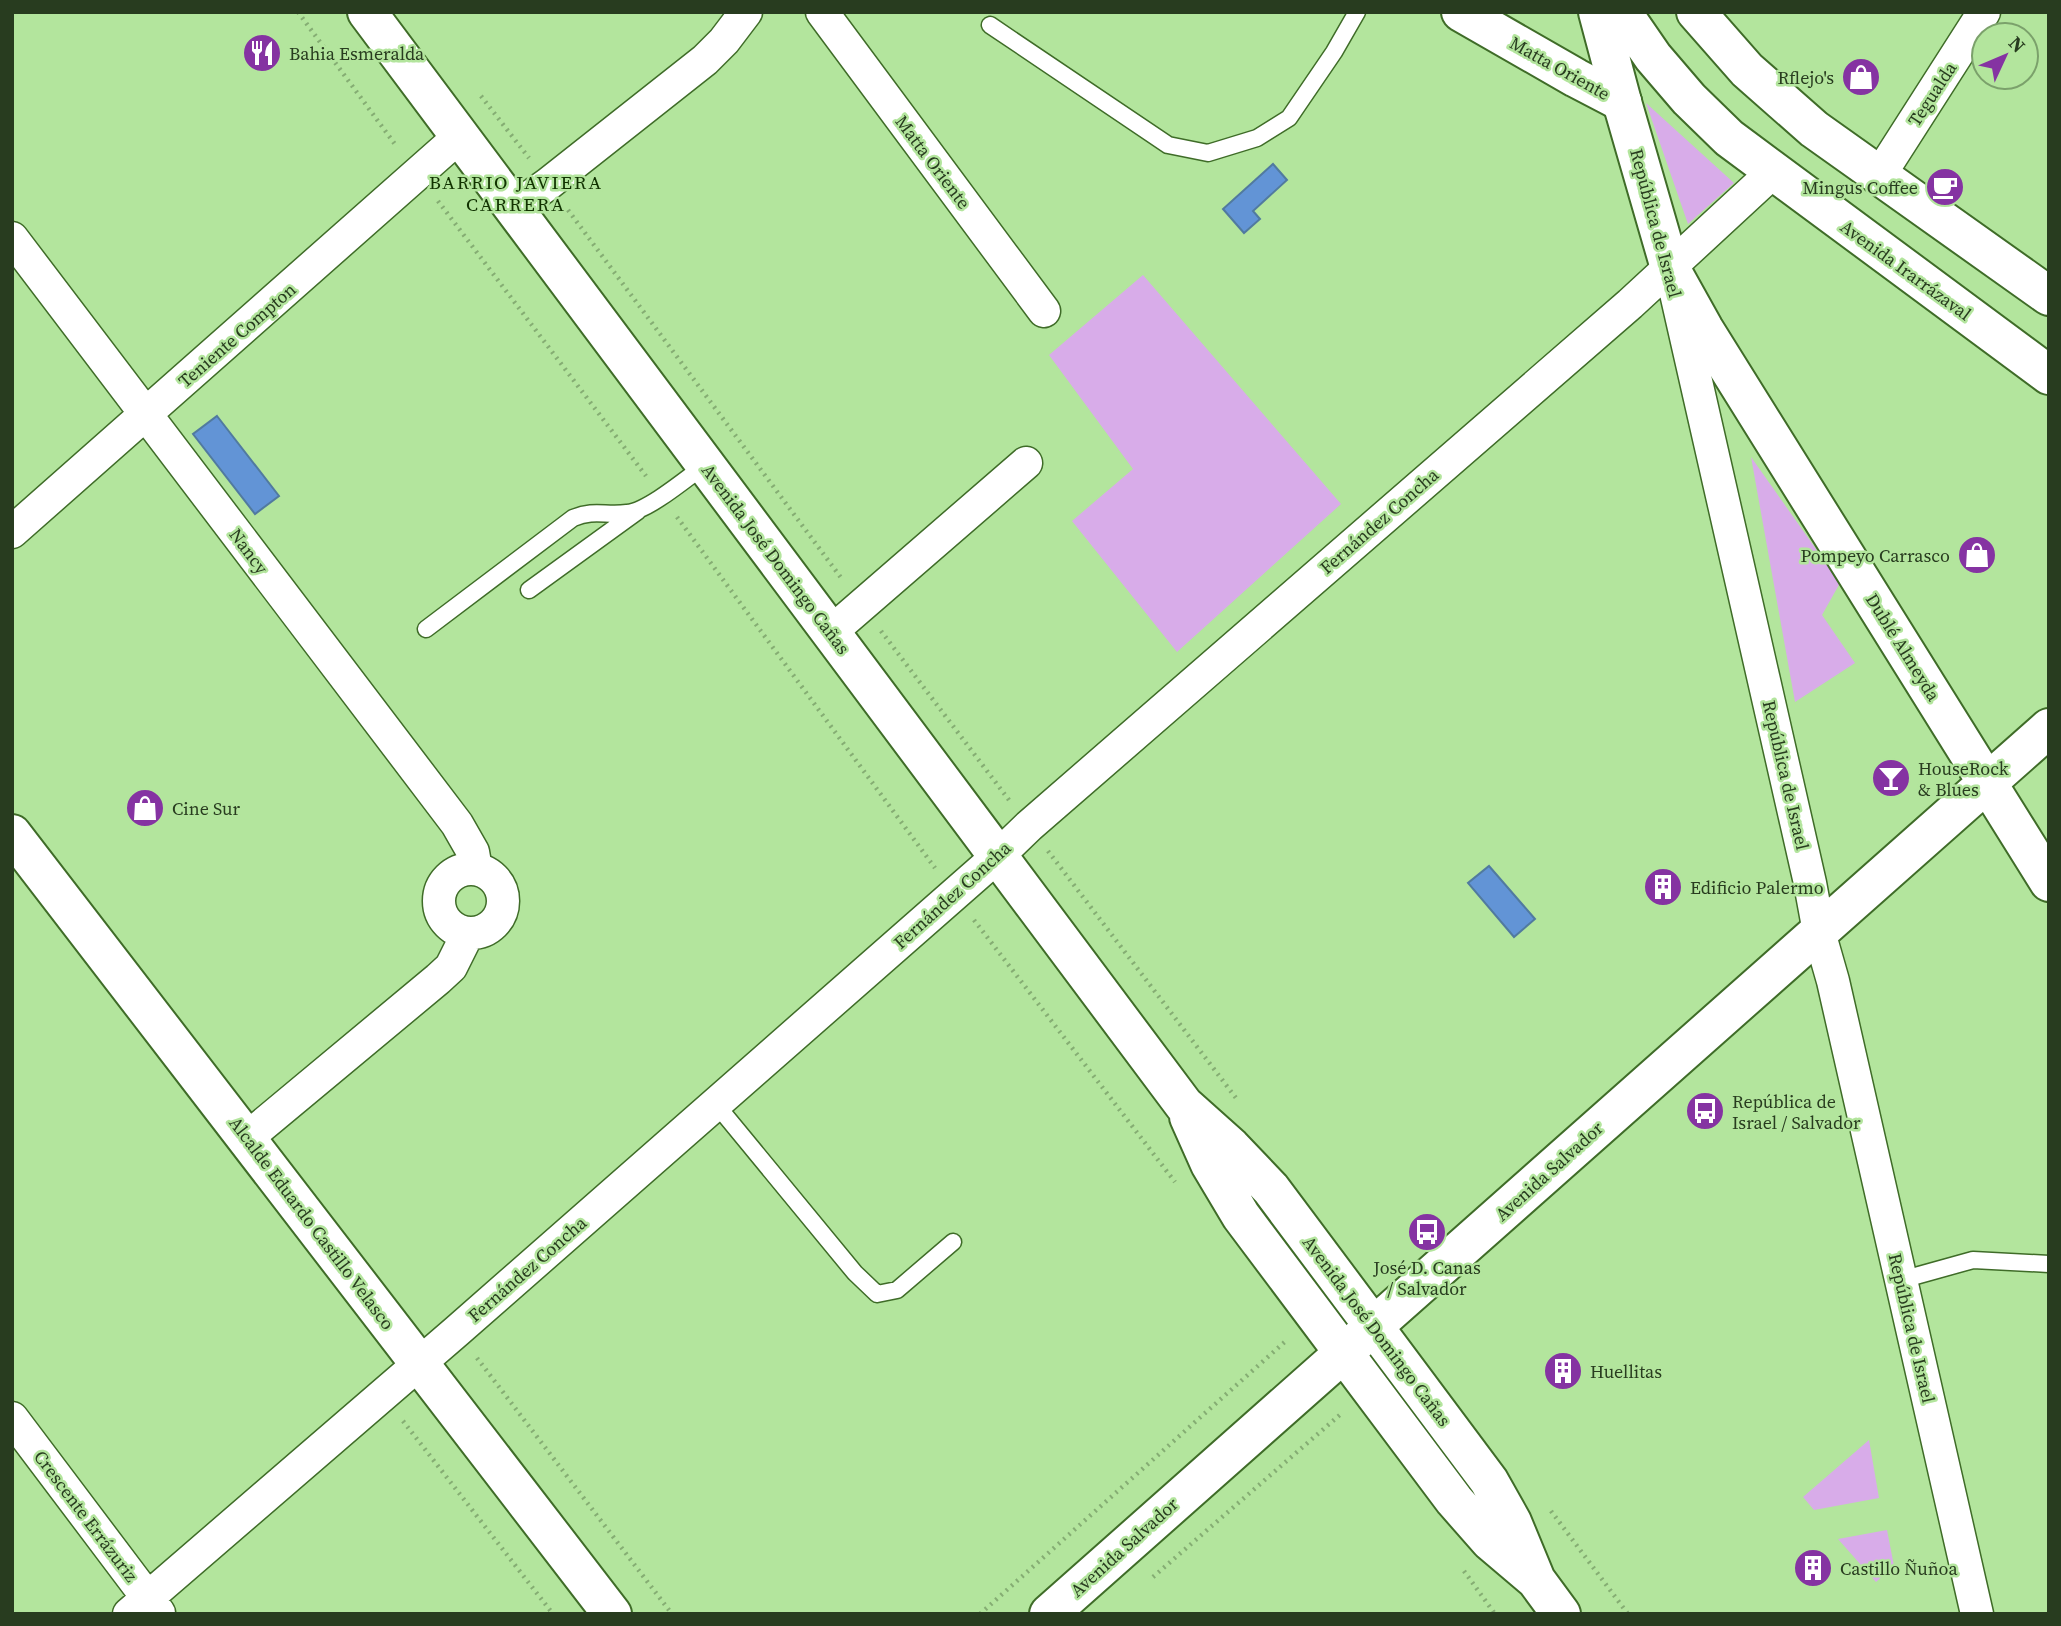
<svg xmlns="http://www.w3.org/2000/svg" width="2061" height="1626" viewBox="0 0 2061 1626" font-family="'Source Serif 4',serif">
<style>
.green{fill:#d8ace9}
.water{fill:#6294d6;stroke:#517a9f;stroke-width:2}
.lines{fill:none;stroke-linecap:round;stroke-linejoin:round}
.service-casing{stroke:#3f6c28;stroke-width:19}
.minor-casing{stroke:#3f6c28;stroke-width:35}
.tertiary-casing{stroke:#3f6c28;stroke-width:42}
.secondary-casing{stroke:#3f6c28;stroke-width:42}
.primary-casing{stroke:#3f6c28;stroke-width:42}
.path{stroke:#85ad73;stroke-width:4.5;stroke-dasharray:2 5;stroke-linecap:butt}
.service{stroke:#fff;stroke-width:16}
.minor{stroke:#fff;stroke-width:32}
.tertiary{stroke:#fff;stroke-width:38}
.secondary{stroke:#fff;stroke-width:38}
.primary{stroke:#fff;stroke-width:38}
.labels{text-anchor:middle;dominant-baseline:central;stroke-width:5;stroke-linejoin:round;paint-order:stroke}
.poi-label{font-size:18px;fill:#283c1f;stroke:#b3e59d;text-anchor:start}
.street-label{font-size:18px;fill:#283c1f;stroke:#b3e59d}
.neighbourhood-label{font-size:19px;letter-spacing:2px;fill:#113200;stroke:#b3e59d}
</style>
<rect width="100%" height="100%" fill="#b3e59d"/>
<path class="green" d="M1646 103 1734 183 1688 224Z
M1143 275 1341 504 1177 652 1072 521 1133 469 1049 355Z
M1751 457 1840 583 1822 615 1855 663 1795 702Z
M1869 1440 1879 1498 1814 1510 1803 1497Z
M1887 1530 1894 1566 1876 1582 1838 1539Z"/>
<path class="water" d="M1273 164 1287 180 1253 211 1260 219 1244 233 1223 209Z
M217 416 279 496 255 514 193 434Z
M1489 866 1535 919 1514 937 1468 883Z"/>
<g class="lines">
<defs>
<path id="service" d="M990 25 1168 145 1208 153 1257 138 1289 118 1334 52 1357 12
M529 590 638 511
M426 629 573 518C595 509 605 516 627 513 648 511 687 478 705 465
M715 1103 855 1273 877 1294 897 1290 953 1242
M1901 1280 1973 1260 2049 1264"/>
<path id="minor" d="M822 12 1044 311
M1879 176 1984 12
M513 209 548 184 705 60 724 41 746 12
M12 238 457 824 473 852 476 869
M1676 293 1810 883 1819 932 1833 981 1977 1614
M12 532 460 136
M831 632 1026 463
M439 901a32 32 0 1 1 64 0a32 32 0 1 1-64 0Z
M247 1138 438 979 451 967 468 933
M12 1418 159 1613
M129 1614 457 1331 998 856 1029 826 1630 304 1773 172"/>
<path id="tertiary" d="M367 12 1184 1105 1231 1147 1271 1189 1489 1481 1512 1522 1536 1580
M1461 12 1576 78 1622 102
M1189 1117 1210 1164 1241 1216 1454 1500 1490 1541 1536 1580 1561 1614"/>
<path id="secondary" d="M1622 102 1670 268 1704 329 2049 882
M12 834 612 1614
M1049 1614 2049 728"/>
<path id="primary" d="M1598 12 1622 102
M1622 12 1653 57 1689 99 1729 138 2049 375
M1696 12 1747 70 1814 129 2049 296"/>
</defs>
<use href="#service" class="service-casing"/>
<use href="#minor" class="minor-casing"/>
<use href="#tertiary" class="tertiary-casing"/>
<use href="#secondary" class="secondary-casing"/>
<use href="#primary" class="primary-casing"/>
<path class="path" d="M298 12 397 147
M481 96 529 158
M438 201 646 476
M568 210 842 579
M677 517 935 868
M881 631 1009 800
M1048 851 1236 1098
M974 920 1175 1182
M477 1358 672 1614
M403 1421 553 1614
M1551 1511 1628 1614
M1464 1571 1495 1614
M1153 1577 1342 1413
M980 1614 1288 1339"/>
<use href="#service" class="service"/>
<use href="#minor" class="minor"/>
<use href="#tertiary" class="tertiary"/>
<use href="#secondary" class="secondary"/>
<use href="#primary" class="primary"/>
</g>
<defs>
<symbol id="restaurant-disc" viewBox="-11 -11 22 22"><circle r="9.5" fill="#8533a2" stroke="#b3e59d"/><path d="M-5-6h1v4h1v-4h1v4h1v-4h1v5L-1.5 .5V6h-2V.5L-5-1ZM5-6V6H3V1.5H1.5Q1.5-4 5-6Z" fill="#fff"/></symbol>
<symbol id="shop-disc" viewBox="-11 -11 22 22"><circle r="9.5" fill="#8533a2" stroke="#b3e59d"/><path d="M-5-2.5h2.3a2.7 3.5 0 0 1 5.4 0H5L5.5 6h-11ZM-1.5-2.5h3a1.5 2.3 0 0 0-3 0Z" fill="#fff"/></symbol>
<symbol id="cafe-disc" viewBox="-11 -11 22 22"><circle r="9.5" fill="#8533a2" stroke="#b3e59d"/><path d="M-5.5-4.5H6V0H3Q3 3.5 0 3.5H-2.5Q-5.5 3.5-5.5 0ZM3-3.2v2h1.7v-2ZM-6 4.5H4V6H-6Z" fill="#fff"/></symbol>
<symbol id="bar-disc" viewBox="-11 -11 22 22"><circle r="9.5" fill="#8533a2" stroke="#b3e59d"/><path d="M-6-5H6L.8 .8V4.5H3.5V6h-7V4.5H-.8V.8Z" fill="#fff"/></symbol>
<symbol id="building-disc" viewBox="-11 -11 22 22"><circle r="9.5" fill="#8533a2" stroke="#b3e59d"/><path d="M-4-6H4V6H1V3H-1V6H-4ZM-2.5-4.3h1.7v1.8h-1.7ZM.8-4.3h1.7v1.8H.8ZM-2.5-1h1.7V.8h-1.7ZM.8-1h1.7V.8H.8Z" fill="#fff"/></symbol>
<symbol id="bus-disc" viewBox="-11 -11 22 22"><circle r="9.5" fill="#8533a2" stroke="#b3e59d"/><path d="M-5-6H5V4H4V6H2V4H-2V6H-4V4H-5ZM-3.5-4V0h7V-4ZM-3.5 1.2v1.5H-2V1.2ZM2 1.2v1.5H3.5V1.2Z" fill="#fff"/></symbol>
</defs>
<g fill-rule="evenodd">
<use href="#restaurant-disc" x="240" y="31" width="44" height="44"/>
<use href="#shop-disc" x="1839" y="55" width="44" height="44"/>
<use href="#cafe-disc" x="1923" y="165" width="44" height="44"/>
<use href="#shop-disc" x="1955" y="533" width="44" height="44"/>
<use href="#bar-disc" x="1869" y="756" width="44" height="44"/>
<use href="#shop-disc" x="123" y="786" width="44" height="44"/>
<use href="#building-disc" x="1641" y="865" width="44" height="44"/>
<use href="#bus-disc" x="1683" y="1089" width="44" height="44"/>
<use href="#bus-disc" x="1405" y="1210" width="44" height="44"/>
<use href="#building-disc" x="1541" y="1349" width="44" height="44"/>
<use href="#building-disc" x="1791" y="1546" width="44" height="44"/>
</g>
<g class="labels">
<g class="poi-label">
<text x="289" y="53">Bahia Esmeralda</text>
<text x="1834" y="77" text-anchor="end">Rflejo's</text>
<text x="1918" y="187" text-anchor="end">Mingus Coffee</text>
<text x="1950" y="555" text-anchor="end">Pompeyo Carrasco</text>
<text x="1918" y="768">HouseRock<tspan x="1918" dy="21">&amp; Blues</tspan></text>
<text x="172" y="808">Cine Sur</text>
<text x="1690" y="887">Edificio Palermo</text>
<text x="1732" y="1101">República de<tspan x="1732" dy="21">Israel / Salvador</tspan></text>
<text x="1427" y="1267" text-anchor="middle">José D. Canas<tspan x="1427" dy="21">/ Salvador</tspan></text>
<text x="1590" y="1371">Huellitas</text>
<text x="1840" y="1568">Castillo Ñuñoa</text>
</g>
<g class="street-label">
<text transform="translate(1560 68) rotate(29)">Matta Oriente</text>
<text transform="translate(1932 94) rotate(-57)">Tegualda</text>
<text transform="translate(933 162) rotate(53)">Matta Oriente</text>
<text transform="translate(1656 223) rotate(75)">República de Israel</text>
<text transform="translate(1906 270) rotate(36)">Avenida Irarrázaval</text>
<text transform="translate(237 335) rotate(-41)">Teniente Compton</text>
<text transform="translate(1379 521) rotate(-41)">Fernández Concha</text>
<text transform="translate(249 551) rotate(53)">Nancy</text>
<text transform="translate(776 559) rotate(53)">Avenida José Domingo Cañas</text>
<text transform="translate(1903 647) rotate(58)">Dublé Almeyda</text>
<text transform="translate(1786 775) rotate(77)">República de Israel</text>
<text transform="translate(952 895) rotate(-42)">Fernández Concha</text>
<text transform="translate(1549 1171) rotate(-42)">Avenida Salvador</text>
<text transform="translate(312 1223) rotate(53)">Alcalde Eduardo Castillo Velasco</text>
<text transform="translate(527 1269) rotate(-41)">Fernández Concha</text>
<text transform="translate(1912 1328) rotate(77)">República de Israel</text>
<text transform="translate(1377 1331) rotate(53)">Avenida José Domingo Cañas</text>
<text transform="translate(86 1516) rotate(53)">Crescente Errázuriz</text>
<text transform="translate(1124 1547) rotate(-42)">Avenida Salvador</text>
</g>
<g class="neighbourhood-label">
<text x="516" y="182">BARRIO JAVIERA<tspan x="516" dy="22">CARRERA</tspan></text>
</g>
</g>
<rect width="2061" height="1626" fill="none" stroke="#283c1f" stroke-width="28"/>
<g transform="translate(2005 56) rotate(46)"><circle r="33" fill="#b3e59d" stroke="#7ba16b" stroke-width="2"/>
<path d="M0-5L12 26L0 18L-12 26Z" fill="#8533a2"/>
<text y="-10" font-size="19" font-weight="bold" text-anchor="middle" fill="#283c1f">N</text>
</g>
</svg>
